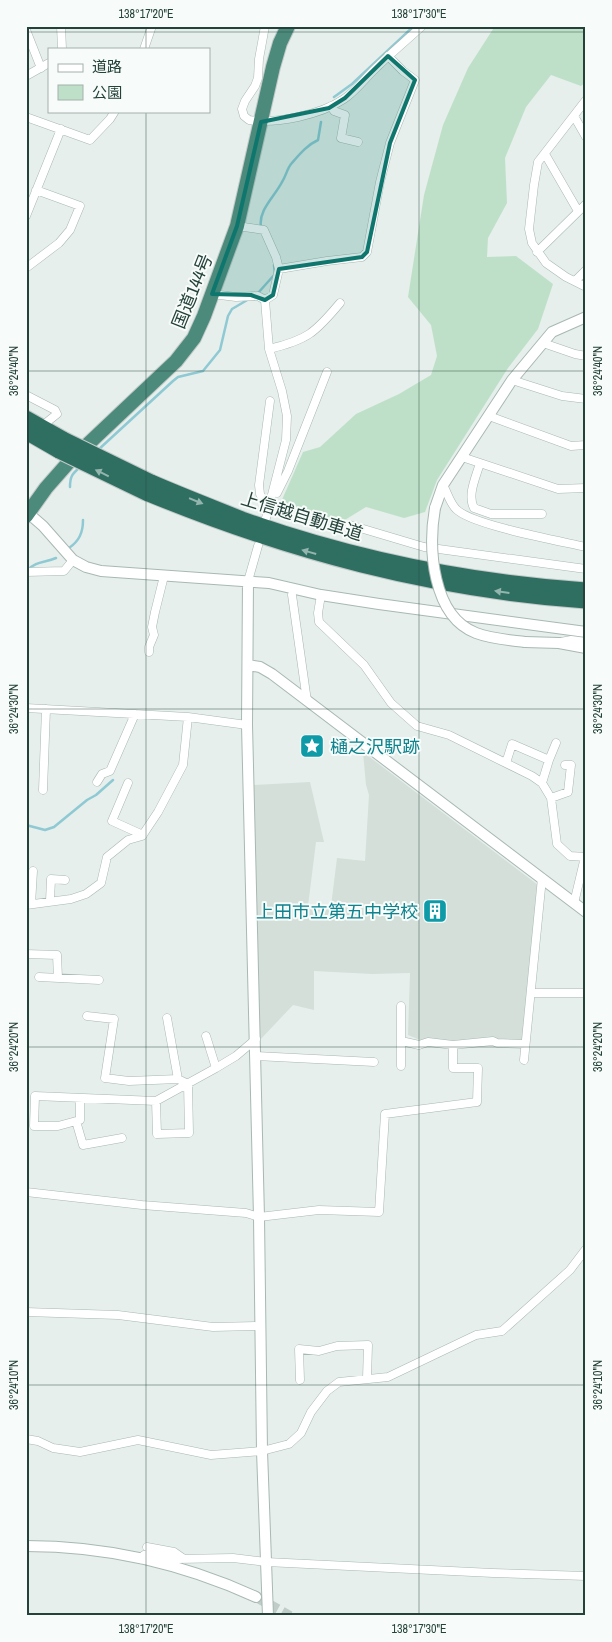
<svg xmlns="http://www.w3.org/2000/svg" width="612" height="1642" viewBox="0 0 612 1642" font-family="'Archivo Narrow','Noto Sans JP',sans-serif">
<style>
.built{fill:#d4dfda}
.green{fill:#bfe0c8}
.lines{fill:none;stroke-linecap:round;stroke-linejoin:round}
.stream{stroke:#8ec9d4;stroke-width:2.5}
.tertiary-tunnel{stroke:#bfccc8;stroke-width:10;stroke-dasharray:10 5;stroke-linecap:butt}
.minor-casing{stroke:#a8b8b2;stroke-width:9}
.tertiary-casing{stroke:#a8b8b2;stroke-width:12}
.trunk-casing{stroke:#c2cac8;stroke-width:16}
.motorway-casing{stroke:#c2cac8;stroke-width:17}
.minor{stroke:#fff;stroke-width:8}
.tertiary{stroke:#fff;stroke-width:10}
.trunk{stroke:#4c8a7c;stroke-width:14}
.motorway{stroke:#2f6f62;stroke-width:15}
.tertiary-bridge-casing{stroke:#a8b8b2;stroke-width:12;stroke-linecap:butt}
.motorway-bridge-casing{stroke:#c2cac8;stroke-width:17;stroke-linecap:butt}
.tertiary-bridge{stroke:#fff;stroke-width:10}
.motorway-bridge{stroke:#2f6f62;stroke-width:15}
.oneway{fill:#93b5ae}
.marked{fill:#0f766e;fill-opacity:0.2;stroke:#0f766e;stroke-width:4;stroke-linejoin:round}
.ticks{fill:none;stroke:#24423a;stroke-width:1;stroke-opacity:0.45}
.labels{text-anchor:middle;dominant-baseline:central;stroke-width:4;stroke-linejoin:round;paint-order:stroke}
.street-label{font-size:18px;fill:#24423a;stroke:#f7fbf9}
.culture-label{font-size:18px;fill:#0d838f;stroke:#f7fbf9;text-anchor:start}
.neatline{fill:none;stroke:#24423a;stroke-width:2}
.ticks-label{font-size:12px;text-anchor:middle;fill:#24423a}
</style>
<rect width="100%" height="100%" fill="#e6efeb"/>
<path class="built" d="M363 752 538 885 523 1041H503L496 1039 447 1043 430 1039 420 1040 408 1035 410 973 372 974 314 971V1010L293 1005 259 1041 253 785 310 782 324 842H316L308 906H331L337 858 365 861 369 795 366 785Z"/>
<path class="green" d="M495 26H586V82L581 86 551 75 526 107 505 158 507 203 488 238 487 257 516 256 553 284 538 329 508 368 437 480 425 512 404 518 366 507 335 526 311 524 281 502 303 452 320 447 356 414 399 394 431 375 437 356 431 325 408 297 424 195 443 125 468 68Z"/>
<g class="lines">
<path class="stream" d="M334 97 352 84 414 26
M261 227C258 210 275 196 282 182 286 176 287 169 291 164 299 155 307 145 318 140L321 122
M258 293 275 274 274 265
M98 450 173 381 178 377 203 371 220 350 228 316 232 309 249 299
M70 487C70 477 72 474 79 468
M69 548C79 541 83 533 83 520
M28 570C36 561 45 563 56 558
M26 825 45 830 54 827 87 800 96 795 113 780"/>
<path class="tertiary-tunnel" d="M256 1597 290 1616"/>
<defs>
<path id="minor" d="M61 26 62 49
M265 26 259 59 258 78 255 86 245 101 242 109 244 116 249 120C277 124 320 115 344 99 356 91 366 77 377 67 391 53 407 40 422 26
M26 30 41 68
M144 49 152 26
M26 76 49 63
M586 100 538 162 534 185 529 229 532 243 546 263 566 277 586 287
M331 106 334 111 345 115 341 138 358 142
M574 116 586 137
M26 117 90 140 110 119 115 111
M545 154 578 211
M26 216 61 129
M237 226 264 230 276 257 279 269 273 295 265 300
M537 252 586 204
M26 268 59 243 70 230 80 206 36 190
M279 269 327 261 362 257 367 252 380 182 390 143 415 80 403 71 388 56
M575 281 586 270
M212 294 236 297 258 296 265 300 269 349 282 391 287 416 286 440 266 518
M543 343 575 354 586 356
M269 349C307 340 315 333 340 303
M512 380 562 396 586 399
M26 395 55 410 57 414 47 422
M489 416 571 446 586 445
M462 457 558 489 586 488
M480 463C476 477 467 495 474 508L491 514H542
M443 485C447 492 450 503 456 509 471 525 560 541 586 547
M277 493 288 471 327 372
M269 509 260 494 259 485 270 401
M350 525 424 547 586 569
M26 572 64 571 73 560
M248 581 258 546
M292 595 307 701
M321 595 318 613 319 622 364 665 391 703 417 726 449 735 532 776 542 783 551 798 557 844 570 856 586 857
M561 642 571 640 586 642
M149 652V647L154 635 152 627 155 612 164 576
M26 708 188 717 247 725
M506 763 512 744 549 760
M97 782 102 774 110 771 135 714
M128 783 112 821 143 835
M542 783 549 760 556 743
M43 790 46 709
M551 798 568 792 571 765H565
M50 901 51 879 65 880
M574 903 585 857
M31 904 33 871
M26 905 71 899 86 894 101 883 107 857 128 840 142 836 158 812 183 765 188 717
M26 954 57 955 58 978
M39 977 99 980
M531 993H586
M401 1006V1066
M87 1016 114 1019 105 1078 129 1081 178 1079 188 1084 189 1133 157 1134 156 1101
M167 1018 178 1079
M206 1036 216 1068
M401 1041 419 1045 428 1042 453 1045 493 1041 497 1043 525 1044
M256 1056 374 1062
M524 1060 542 878
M80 1098V1120L58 1126H34L35 1096 156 1101 216 1068 236 1056 256 1039
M76 1121 83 1145 122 1138
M26 1192 142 1205 246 1213 259 1217 319 1210 379 1212 385 1114 477 1102 478 1068H453V1045
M26 1312 118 1315 213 1327 260 1326
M300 1380 299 1349 319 1351 337 1346 368 1345 367 1378
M26 1439 38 1441 53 1448 80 1452 138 1440 211 1455 262 1451 289 1444 301 1433 311 1412 327 1391 339 1382 388 1377 476 1335 502 1331 570 1270 586 1249
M147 1547 174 1552 184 1559
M141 1559 144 1555 150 1554 177 1559 233 1558 266 1562 493 1573 586 1576"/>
<path id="tertiary" d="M435 508 443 485 512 380 552 332 586 317
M28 513 43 526 73 560 86 567 101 571 269 583 321 595 379 604 586 632
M248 581 247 725 259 1217 262 1451 268 1616
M525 642 559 643 586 648
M248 665 260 667 272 674 586 912
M26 1546C105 1546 184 1564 256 1597"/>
<path id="trunk" d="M26 516 46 488 68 463 176 361 194 338 204 316 237 226 273 67 280 43 288 26"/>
<path id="motorway" d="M26 418 65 440
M26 432 59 451
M151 482C181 495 212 507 242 519 352 558 470 582 586 590
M146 493C289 552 431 590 586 601"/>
</defs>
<use href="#minor" class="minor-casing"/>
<use href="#tertiary" class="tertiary-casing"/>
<use href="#trunk" class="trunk-casing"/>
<use href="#motorway" class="motorway-casing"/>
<use href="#minor" class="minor"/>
<use href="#tertiary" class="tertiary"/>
<use href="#trunk" class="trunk"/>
<use href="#motorway" class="motorway"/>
<defs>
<path id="tertiary-bridge" d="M435 508C428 548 432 616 476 633 492 639 509 640 525 642"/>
<path id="motorway-bridge" d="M65 440 151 482
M59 451 146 493"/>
</defs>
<use href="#tertiary-bridge" class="tertiary-bridge-casing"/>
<use href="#motorway-bridge" class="motorway-bridge-casing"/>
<use href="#tertiary-bridge" class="tertiary-bridge"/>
<use href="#motorway-bridge" class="motorway-bridge"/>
</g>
<defs><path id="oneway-solid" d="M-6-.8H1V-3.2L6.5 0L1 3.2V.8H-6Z" transform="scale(1.25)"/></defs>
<g class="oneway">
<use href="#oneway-solid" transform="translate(102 473) rotate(-154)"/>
<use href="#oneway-solid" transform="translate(196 501) rotate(22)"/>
<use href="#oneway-solid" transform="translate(309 552) rotate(-164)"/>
<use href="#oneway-solid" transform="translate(502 592) rotate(-172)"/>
</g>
<path class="marked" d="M388 56 415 80 390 143 367 252 362 257 279 269 273 295 265 300 251 295 212 294 237 226 261 122 329 108 345 98Z"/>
<path class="ticks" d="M146 26V49M419 26V1616M26 32H586M146 111V1616M26 371H586M26 709H586M26 1047H586M26 1385H586"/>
<defs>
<symbol id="sight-square" viewBox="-11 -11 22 22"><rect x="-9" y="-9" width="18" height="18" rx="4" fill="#0f9aa8" stroke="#f7fbf9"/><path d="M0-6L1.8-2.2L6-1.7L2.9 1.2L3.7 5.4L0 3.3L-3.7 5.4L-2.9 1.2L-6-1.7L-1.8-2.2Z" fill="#fff"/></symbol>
<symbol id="building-square" viewBox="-11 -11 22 22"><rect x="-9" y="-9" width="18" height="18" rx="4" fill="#0f9aa8" stroke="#f7fbf9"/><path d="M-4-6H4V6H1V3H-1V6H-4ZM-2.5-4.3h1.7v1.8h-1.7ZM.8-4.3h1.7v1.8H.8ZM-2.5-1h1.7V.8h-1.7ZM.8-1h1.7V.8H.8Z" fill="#fff"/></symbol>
</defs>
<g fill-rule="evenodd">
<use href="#sight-square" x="298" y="732" width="28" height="28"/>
<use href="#building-square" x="421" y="897" width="28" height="28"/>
</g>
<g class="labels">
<g class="street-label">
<text transform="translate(192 291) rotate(-68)">国道144号</text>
<text transform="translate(302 516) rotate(17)">上信越自動車道</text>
</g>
<g class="culture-label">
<text x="330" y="746">樋之沢駅跡</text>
<text x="418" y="911" text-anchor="end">上田市立第五中学校</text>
</g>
</g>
<rect width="612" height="1642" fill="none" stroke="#f7fbf9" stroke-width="55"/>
<rect x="48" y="48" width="162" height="65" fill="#f7fbf9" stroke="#a3b1ad"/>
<rect x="58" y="64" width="25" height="8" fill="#ffffff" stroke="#a3b1ad"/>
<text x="92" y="72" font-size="15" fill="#24423a">道路</text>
<rect x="58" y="85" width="25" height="15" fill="#bfe0c8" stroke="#a3b1ad"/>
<text x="92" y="98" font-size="15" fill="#24423a">公園</text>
<rect x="28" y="28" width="556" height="1586" class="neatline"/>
<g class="ticks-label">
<text x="146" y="18">138°17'20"E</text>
<text x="419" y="18">138°17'30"E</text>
<text transform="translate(14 371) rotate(-90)" y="4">36°24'40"N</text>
<text transform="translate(598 371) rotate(-90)" y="4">36°24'40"N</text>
<text transform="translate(14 709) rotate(-90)" y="4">36°24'30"N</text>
<text transform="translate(598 709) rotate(-90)" y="4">36°24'30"N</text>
<text transform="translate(14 1047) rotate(-90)" y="4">36°24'20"N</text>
<text transform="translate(598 1047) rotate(-90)" y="4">36°24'20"N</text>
<text transform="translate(14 1385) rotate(-90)" y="4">36°24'10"N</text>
<text transform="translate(598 1385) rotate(-90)" y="4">36°24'10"N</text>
<text x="146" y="1633">138°17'20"E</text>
<text x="419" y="1633">138°17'30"E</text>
</g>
</svg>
